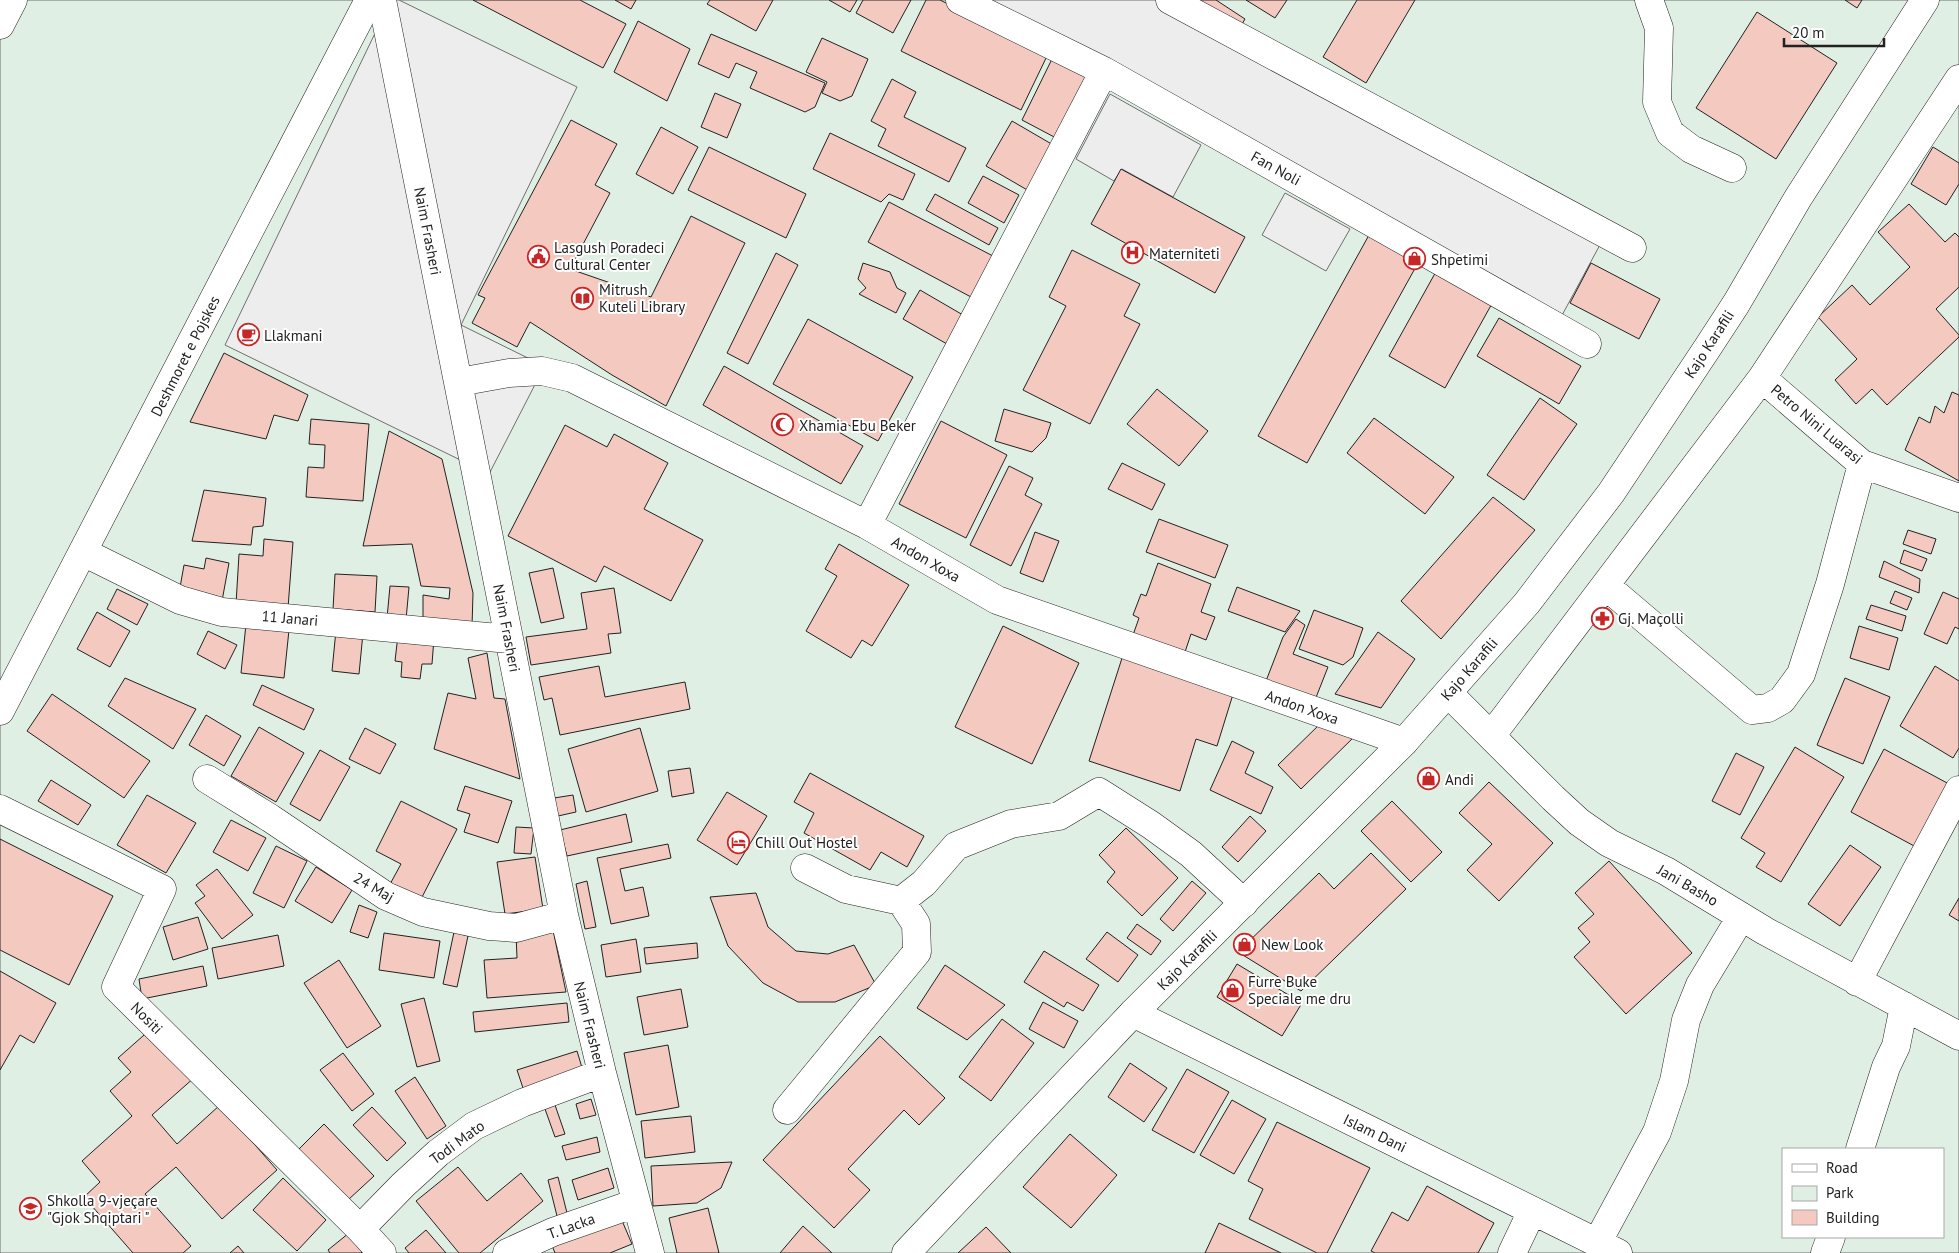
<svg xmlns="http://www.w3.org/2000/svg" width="1959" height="1253" viewBox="0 0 1959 1253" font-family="'PT Sans',sans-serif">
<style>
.green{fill:#e0efe3;stroke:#6f6f6f;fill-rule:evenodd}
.parking{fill:#ededed;stroke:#6f6f6f}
.building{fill:#f3c9c0;stroke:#222}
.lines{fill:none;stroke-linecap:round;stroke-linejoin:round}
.minor-casing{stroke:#222;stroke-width:29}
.major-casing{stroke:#222;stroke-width:29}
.minor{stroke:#fff;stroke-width:28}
.major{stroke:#fff;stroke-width:28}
.labels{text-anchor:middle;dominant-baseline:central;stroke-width:4;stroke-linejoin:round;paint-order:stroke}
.street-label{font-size:15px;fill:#222;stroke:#fff}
.poi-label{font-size:15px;fill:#222;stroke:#fff;text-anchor:start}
</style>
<rect width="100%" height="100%" fill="#fff"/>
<path class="green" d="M0 0H1959V1253H0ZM1783 1149H1943V1237H1783Z"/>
<path class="parking" d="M391 0H399L577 87 461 325 542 365V371L489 474 225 345Z
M972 0H1157L1602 241 1560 319Z
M1110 94 1201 145 1173 197 1122 169 1114 181 1076 159Z
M1285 193 1350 229 1326 271 1262 235Z"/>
<path class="building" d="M473 0H580L626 24 603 68Z
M615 0H636L631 9Z
M710 0H773L756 31 707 4Z
M829 0H857L850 12Z
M863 0H911L893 33 856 13Z
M926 0H940L1048 54 1021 110 901 51Z
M1191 0H1216L1245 19 1238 31Z
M1246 0H1287L1275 18Z
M1357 0H1415L1366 83 1323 57Z
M1845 0H1862L1857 8Z
M1757 12 1837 63 1776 159 1696 108Z
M638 21 690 49 667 101 614 72Z
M711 34 825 83 815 107 805 112 750 88 757 72 736 63 729 78 698 64Z
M822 38 868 59 852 96 840 101 822 93 827 82 806 72Z
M1052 59 1089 77 1058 139 1022 120Z
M892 79 916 92 904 117 966 148 949 182 878 146 886 129 871 121Z
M715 93 741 104 727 138 701 127Z
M571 120 617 144 595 185 610 193 570 269 651 297 691 216 745 243 666 406 612 375 530 322 517 347 472 323 485 298 478 295Z
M1012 121 1055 146 1029 191 986 166Z
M661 127 698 147 673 194 636 174Z
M830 133 915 174 903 200 889 194 881 202 813 169Z
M709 147 806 194 786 238 688 190Z
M1933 147 1959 163V184L1946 205 1911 184Z
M1121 169 1245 237 1215 293 1091 224Z
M983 176 1019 195 1004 223 968 203Z
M935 194 998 228 989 245 926 210Z
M889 202 993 256 971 297 868 242Z
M1909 204 1945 242 1955 233 1959 237V287L1936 309 1959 335V337L1887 405 1872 389 1856 404 1835 380 1857 359 1818 317 1852 285 1870 305 1910 267 1878 232Z
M1369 235 1418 263 1307 463 1258 436Z
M1072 250 1140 284 1124 316 1140 324 1090 424 1023 390 1066 306 1049 297Z
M776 253 798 265 748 364 727 353Z
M863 263 890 272 897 288 906 293 896 313 859 294 866 288 858 279Z
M1591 263 1660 299 1639 339 1570 303Z
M1438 268 1494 300 1445 388 1389 356Z
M920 290 963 315 947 344 903 319Z
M1499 318 1581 366 1559 404 1477 356Z
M808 319 913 377 878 441 773 384Z
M224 353 308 395 298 421 274 415 266 439 190 422Z
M724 366 863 446 841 484 703 405Z
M1157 389 1208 431 1179 466 1127 424Z
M1952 392 1959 395V481L1905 450 1919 417 1930 423 1935 406 1944 413Z
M1540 398 1577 424 1524 500 1487 475Z
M1004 409 1051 423 1046 438 1032 452 995 441Z
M1374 418 1454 477 1425 514 1347 453Z
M311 419 369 424 363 501 306 497 308 467 324 468 325 445 309 444Z
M941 421 1007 455 966 538 899 504Z
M565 425 607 447 614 434 668 463 644 509 703 540 671 601 604 566 596 582 508 536Z
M389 431 442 459 473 593 472 627 423 620V595L449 599 450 588 421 586 412 544 363 546Z
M1122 463 1165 484 1152 510 1108 489Z
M1009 466 1033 478 1025 495 1042 504 1011 566 970 545Z
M204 490 266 498 263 526 253 527 251 545 192 541Z
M1493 497 1535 530 1441 639 1401 601Z
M1159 519 1228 545 1215 578 1146 552Z
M1908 530 1936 539 1931 554 1903 544Z
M1035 532 1059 541 1043 582 1020 573Z
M264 539 293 542 288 608 236 604 239 554 263 556Z
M839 544 909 585 872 646 862 640 851 658 806 631 837 576 825 569Z
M1904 550 1927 559 1922 571 1900 563Z
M206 558 229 563 222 601 179 593 184 565 204 569Z
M1884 561 1920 579 1919 593 1879 577Z
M1158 563 1211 584 1201 612 1215 617 1206 640 1191 634 1184 655 1133 635 1139 618 1133 615 1141 594 1146 596Z
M553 568 564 618 541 623 529 573Z
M335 574 377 576 375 612 333 609Z
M390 586 409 587 406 620 387 618Z
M1237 587 1300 611 1285 632 1228 611Z
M614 588 621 633 608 634 611 653 531 665 526 637 587 629 581 593Z
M117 589 148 604 137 625 107 609Z
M1895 591 1912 598 1907 610 1890 603Z
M1943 592 1959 599V629L1955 627 1947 644 1924 634Z
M1871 605 1906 616 1902 631 1866 619Z
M1314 610 1363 628 1353 657 1343 665 1299 649Z
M97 612 130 631 110 667 77 649Z
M1296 619 1305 625 1293 654 1328 667 1315 700 1266 681 1283 637Z
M246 624 289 630 284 678 241 673Z
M1003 626 1079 663 1032 764 955 727Z
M1859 626 1898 638 1889 670 1850 658Z
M336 630 363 633 359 674 332 671Z
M208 631 237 645 225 669 197 654Z
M1378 632 1415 659 1381 708 1335 694Z
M398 635 434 638 432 664H422L420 679 401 677 402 662 395 661Z
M487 653 494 698 505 699 520 779 434 749 448 693 476 699 468 658Z
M1123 655 1234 691 1217 746 1196 739 1180 791 1089 761Z
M599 666 605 697 685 682 690 709 560 735 552 698 544 700 539 677Z
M1935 666 1959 681V748L1953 758 1900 726Z
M125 678 196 709 173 749 108 706Z
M1845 678 1890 697 1863 764 1817 745Z
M262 685 314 709 304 730 253 705Z
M52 694 150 761 124 798 27 731Z
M206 715 241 736 224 766 189 745Z
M1322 722 1356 735 1301 789 1278 765Z
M259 727 304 753 276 802 231 776Z
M365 728 396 744 380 774 349 759Z
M640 728 658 791 586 812 568 749Z
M1232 741 1254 752 1245 773 1273 787 1261 814 1210 790Z
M1795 747 1844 777 1781 882 1756 867 1765 853 1741 838Z
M1884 749 1949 784 1916 847 1851 812Z
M320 750 350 767 320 821 290 804Z
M1736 753 1764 767 1740 815 1712 801Z
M690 768 694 793 672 797 668 771Z
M810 773 924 836 907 867 881 852 870 870 804 833 814 813 794 802Z
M51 780 91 805 78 825 38 801Z
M1489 782 1553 843 1499 901 1467 870 1492 844 1459 813Z
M465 786 512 801 498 843 464 832 470 814 457 810Z
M727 792 767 816 737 865 697 840Z
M147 795 196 823 166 873 117 845Z
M573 795 576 812 558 816 554 798Z
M401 801 457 829 420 901 389 886 401 864 376 851Z
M1392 801 1442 852 1411 882 1361 831Z
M626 814 632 842 567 856 560 830Z
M1250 816 1266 831 1238 862 1222 847Z
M231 820 266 838 248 871 213 852Z
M516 827 534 828 531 854 514 853Z
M1126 828 1178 878 1142 916 1107 882 1115 872 1099 855Z
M0 839 113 896 69 985 0 950Z
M668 844 671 858 620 869 625 891 643 887 649 916 611 924 597 858Z
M1850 845 1881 867 1840 926 1808 904Z
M276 846 307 861 284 908 253 893Z
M1371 853 1406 889 1301 991 1238 952 1319 873 1334 889Z
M535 857 543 909 505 914 497 862Z
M1609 861 1692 953 1626 1014 1574 957 1590 942 1578 928 1594 914 1575 893Z
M316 867 352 890 332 923 295 901Z
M217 869 253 915 222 939 195 903 205 896 196 885Z
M587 881 596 927 585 929 576 884Z
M1192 881 1206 893 1173 931 1160 919Z
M756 893 768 927 796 951 828 954 854 945 876 985 835 1002H798L763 983 728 946 710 897Z
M1959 898V921L1949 915Z
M359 905 377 912 368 938 350 932Z
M198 917 208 949 173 960 163 927Z
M1137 924 1161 941 1151 955 1127 938Z
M553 930 566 992 487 998 484 960 517 958 516 934Z
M454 932 468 936 457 987 443 984Z
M1107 932 1138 955 1118 982 1086 959Z
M384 933 440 941 434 978 379 970Z
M278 935 284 966 218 979 212 948Z
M636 939 641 972 606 977 601 945Z
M697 943 698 958 646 964 644 948Z
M1044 951 1099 985 1083 1011 1067 1002 1064 1007 1024 982Z
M339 960 381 1026 347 1048 304 983Z
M1237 964 1302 1003 1282 1036 1217 997Z
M945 965 1005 1005 967 1040 917 1008Z
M203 966 207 986 142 999 139 979Z
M0 971 56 1003 34 1043 20 1035 0 1070Z
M681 989 688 1027 644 1035 637 997Z
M424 998 440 1061 417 1067 401 1004Z
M1043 1002 1078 1021 1064 1048 1029 1029Z
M567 1003 569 1022 475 1032 473 1012Z
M1002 1019 1034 1043 991 1101 959 1077Z
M152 1028 195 1077 152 1115 177 1144 220 1105 277 1170 222 1219 176 1167 145 1194 191 1246 183 1253H133L84 1197 100 1182 82 1161 132 1116 110 1091 131 1072 118 1058Z
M880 1036 945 1098 919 1125 904 1110 848 1169 870 1190 834 1228 763 1160Z
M668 1045 679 1107 636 1115 624 1053Z
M577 1051 583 1071 524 1091 517 1070Z
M343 1053 374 1094 352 1111 320 1070Z
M1130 1063 1167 1088 1144 1122 1108 1097Z
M1187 1069 1229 1092 1194 1153 1152 1130Z
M415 1077 446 1126 427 1139 395 1091Z
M591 1099 596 1115 580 1119 576 1104Z
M1232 1100 1266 1119 1234 1174 1200 1155Z
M555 1105 565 1134 555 1137 545 1109Z
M372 1107 406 1143 387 1161 353 1125Z
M691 1116 695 1152 645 1158 641 1121Z
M1277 1122 1370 1168 1327 1253H1317L1249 1219 1263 1189 1248 1181Z
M324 1124 374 1176 348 1200 299 1149Z
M1070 1134 1117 1175 1071 1228 1023 1187Z
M597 1137 600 1152 566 1160 562 1146Z
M732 1162 721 1188 697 1203 653 1206 651 1166Z
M458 1167 487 1201 521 1173 543 1201 480 1253H459L416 1201Z
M608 1168 614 1188 578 1200 572 1180Z
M558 1177 567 1213 557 1216 548 1180Z
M283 1178 326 1220 297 1251 253 1210Z
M1427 1186 1494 1223 1478 1253H1375L1371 1251 1392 1212 1408 1221Z
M708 1208 719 1253H677L669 1218Z
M620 1216 632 1244 610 1253H555L551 1243Z
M1219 1223 1281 1253H1205Z
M803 1226 832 1253H780Z
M986 1227 1011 1253H958Z
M426 1230 446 1253H409L405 1248Z
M349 1233 363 1251 361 1253H330L328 1250Z
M238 1246 244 1253H230Z"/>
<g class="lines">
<defs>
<path id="minor" d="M382 0 564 915 602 1073 650 1253
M960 0 1104 71 1587 344
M1170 0 1632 248
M1649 0 1659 28 1657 102 1670 133 1691 149 1732 168
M0 25 13 0
M1762 378 1862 464 1959 498
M459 382 509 373 542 371 572 378 867 525 997 600 1404 742
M867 525 1104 71
M83 552 180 600 222 612 509 639
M1606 586 1752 710 1768 708 1782 700 1801 674 1830 584 1862 464
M1448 693 1553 798 1579 822 1609 843 1666 871 1765 931 1959 1036
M1491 736 1762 378 1959 79
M207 779 270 818 386 896 423 912 489 926 516 928 564 915
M0 809 162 889 116 987 360 1229 382 1253
M805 868 846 889 901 901 924 883 956 846 1011 824 1059 816 1099 792 1151 825 1191 854 1244 903
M1857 982 1959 790
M1133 1013 1618 1253
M787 1110 917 952 916 924 901 901
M1860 1149 1886 1067 1896 1046 1904 1006
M360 1229 403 1185 438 1153 474 1126 522 1103 602 1073
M1597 1243 1657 1132 1674 1081 1686 1020 1700 985 1741 917
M507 1253 553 1232 636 1203
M1512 1253 1532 1211
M1825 1253 1831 1237"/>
<path id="major" d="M0 711 369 0
M906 1253 1133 1013 1404 742 1527 603 1611 493 1708 347 1736 304 1798 198 1925 0"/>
</defs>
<use href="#minor" class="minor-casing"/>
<use href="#major" class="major-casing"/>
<use href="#minor" class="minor"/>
<use href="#major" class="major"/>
</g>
<defs>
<symbol id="hospital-ring" viewBox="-11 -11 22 22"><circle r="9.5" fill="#fff" stroke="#c62828" stroke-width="1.5"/><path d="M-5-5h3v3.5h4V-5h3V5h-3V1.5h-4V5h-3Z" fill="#c62828"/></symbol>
<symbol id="civic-ring" viewBox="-11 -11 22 22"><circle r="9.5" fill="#fff" stroke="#c62828" stroke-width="1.5"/><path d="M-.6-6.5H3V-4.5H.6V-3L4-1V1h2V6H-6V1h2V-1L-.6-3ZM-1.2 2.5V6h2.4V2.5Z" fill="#c62828"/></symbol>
<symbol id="shop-ring" viewBox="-11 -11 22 22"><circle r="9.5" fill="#fff" stroke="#c62828" stroke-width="1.5"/><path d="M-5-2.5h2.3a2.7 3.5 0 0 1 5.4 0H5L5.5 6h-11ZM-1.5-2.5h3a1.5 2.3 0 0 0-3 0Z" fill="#c62828"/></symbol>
<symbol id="library-ring" viewBox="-11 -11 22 22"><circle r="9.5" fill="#fff" stroke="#c62828" stroke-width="1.5"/><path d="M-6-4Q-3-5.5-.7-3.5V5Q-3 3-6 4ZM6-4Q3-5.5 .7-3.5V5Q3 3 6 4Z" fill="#c62828"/></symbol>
<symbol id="cafe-ring" viewBox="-11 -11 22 22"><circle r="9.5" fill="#fff" stroke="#c62828" stroke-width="1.5"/><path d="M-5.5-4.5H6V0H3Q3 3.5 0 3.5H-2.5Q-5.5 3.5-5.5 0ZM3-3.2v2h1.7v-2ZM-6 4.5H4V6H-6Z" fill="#c62828"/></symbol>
<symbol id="mosque-ring" viewBox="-11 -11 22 22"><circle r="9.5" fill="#fff" stroke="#c62828" stroke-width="1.5"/><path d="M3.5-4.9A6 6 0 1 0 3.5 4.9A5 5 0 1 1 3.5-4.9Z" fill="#c62828"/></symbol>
<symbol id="pharmacy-ring" viewBox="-11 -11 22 22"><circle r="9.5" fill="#fff" stroke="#c62828" stroke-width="1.5"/><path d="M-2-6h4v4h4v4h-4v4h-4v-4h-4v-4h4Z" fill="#c62828"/></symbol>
<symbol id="hotel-ring" viewBox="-11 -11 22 22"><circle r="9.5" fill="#fff" stroke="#c62828" stroke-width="1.5"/><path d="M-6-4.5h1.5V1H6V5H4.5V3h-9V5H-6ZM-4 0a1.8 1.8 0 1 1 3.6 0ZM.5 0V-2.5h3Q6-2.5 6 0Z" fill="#c62828"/></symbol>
<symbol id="school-ring" viewBox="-11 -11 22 22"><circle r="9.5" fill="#fff" stroke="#c62828" stroke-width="1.5"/><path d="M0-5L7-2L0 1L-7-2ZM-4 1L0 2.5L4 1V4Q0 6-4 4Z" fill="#c62828"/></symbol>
</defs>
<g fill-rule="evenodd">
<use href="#hospital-ring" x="1120" y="240" width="25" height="25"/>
<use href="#civic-ring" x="526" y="244" width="25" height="25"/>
<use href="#shop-ring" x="1402" y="246" width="25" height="25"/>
<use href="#library-ring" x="570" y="286" width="25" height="25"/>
<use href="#cafe-ring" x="236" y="322" width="25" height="25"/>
<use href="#mosque-ring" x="770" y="412" width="25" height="25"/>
<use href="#pharmacy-ring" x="1590" y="606" width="25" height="25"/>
<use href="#shop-ring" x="1416" y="766" width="25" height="25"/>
<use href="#hotel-ring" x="726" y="830" width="25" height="25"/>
<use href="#shop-ring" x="1232" y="932" width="25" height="25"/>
<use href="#shop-ring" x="1220" y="978" width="25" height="25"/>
<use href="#school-ring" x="18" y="1196" width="25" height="25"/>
</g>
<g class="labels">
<g class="street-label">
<text transform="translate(1276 168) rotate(29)">Fan Noli</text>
<text transform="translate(428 231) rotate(79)">Naim Frasheri</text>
<text transform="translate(1709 344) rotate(-57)">Kajo Karafili</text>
<text transform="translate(185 356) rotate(-63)">Deshmoret e Pojskes</text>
<text transform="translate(1817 424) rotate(40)">Petro Nini Luarasi</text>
<text transform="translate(926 559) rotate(30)">Andon Xoxa</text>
<text transform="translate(290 618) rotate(5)">11 Janari</text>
<text transform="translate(507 628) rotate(79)">Naim Frasheri</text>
<text transform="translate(1469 669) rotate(-49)">Kajo Karafili</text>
<text transform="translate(1302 707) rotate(19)">Andon Xoxa</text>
<text transform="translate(1688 885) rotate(30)">Jani Basho</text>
<text transform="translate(374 887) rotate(30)">24 Maj</text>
<text transform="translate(1187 960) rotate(-45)">Kajo Karafili</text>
<text transform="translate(147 1018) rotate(45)">Nositi</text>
<text transform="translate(590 1025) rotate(76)">Naim Frasheri</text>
<text transform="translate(1375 1133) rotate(26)">Islam Dani</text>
<text transform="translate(457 1142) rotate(-36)">Todi Mato</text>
<text transform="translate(571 1226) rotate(-20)">T. Lacka</text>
</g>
<g class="poi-label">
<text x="554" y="247">Lasgush Poradeci<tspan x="554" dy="17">Cultural Center</tspan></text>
<text x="1149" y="253">Materniteti</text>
<text x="1431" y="259">Shpetimi</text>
<text x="599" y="289">Mitrush<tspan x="599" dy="17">Kuteli Library</tspan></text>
<text x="264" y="335">Llakmani</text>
<text x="799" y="425">Xhamia Ebu Beker</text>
<text x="1618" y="618">Gj. Maçolli</text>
<text x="1445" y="779">Andi</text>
<text x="755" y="842">Chill Out Hostel</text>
<text x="1261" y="944">New Look</text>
<text x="1248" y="981">Furre Buke<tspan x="1248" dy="17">Speciale me dru</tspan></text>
<text x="47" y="1200">Shkolla 9-vjeçare<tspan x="47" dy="17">"Gjok Shqiptari "</tspan></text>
</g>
</g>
<rect x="1782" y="1148" width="162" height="90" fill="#ffffff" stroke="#a7a7a7"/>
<rect x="1792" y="1164" width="25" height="8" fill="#ffffff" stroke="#a7a7a7"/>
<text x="1826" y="1173" font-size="15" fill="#222222">Road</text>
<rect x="1792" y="1186" width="25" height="15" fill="#e0efe3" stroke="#a7a7a7"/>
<text x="1826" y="1198" font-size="15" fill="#222222">Park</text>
<rect x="1792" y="1210" width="25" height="15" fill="#f3c9c0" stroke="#a7a7a7"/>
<text x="1826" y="1223" font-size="15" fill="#222222">Building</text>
<path d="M1784 38v8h100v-8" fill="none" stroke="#222222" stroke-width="2.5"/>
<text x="1792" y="38" font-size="15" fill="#222222" stroke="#ffffff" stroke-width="4" paint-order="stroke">20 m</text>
</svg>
